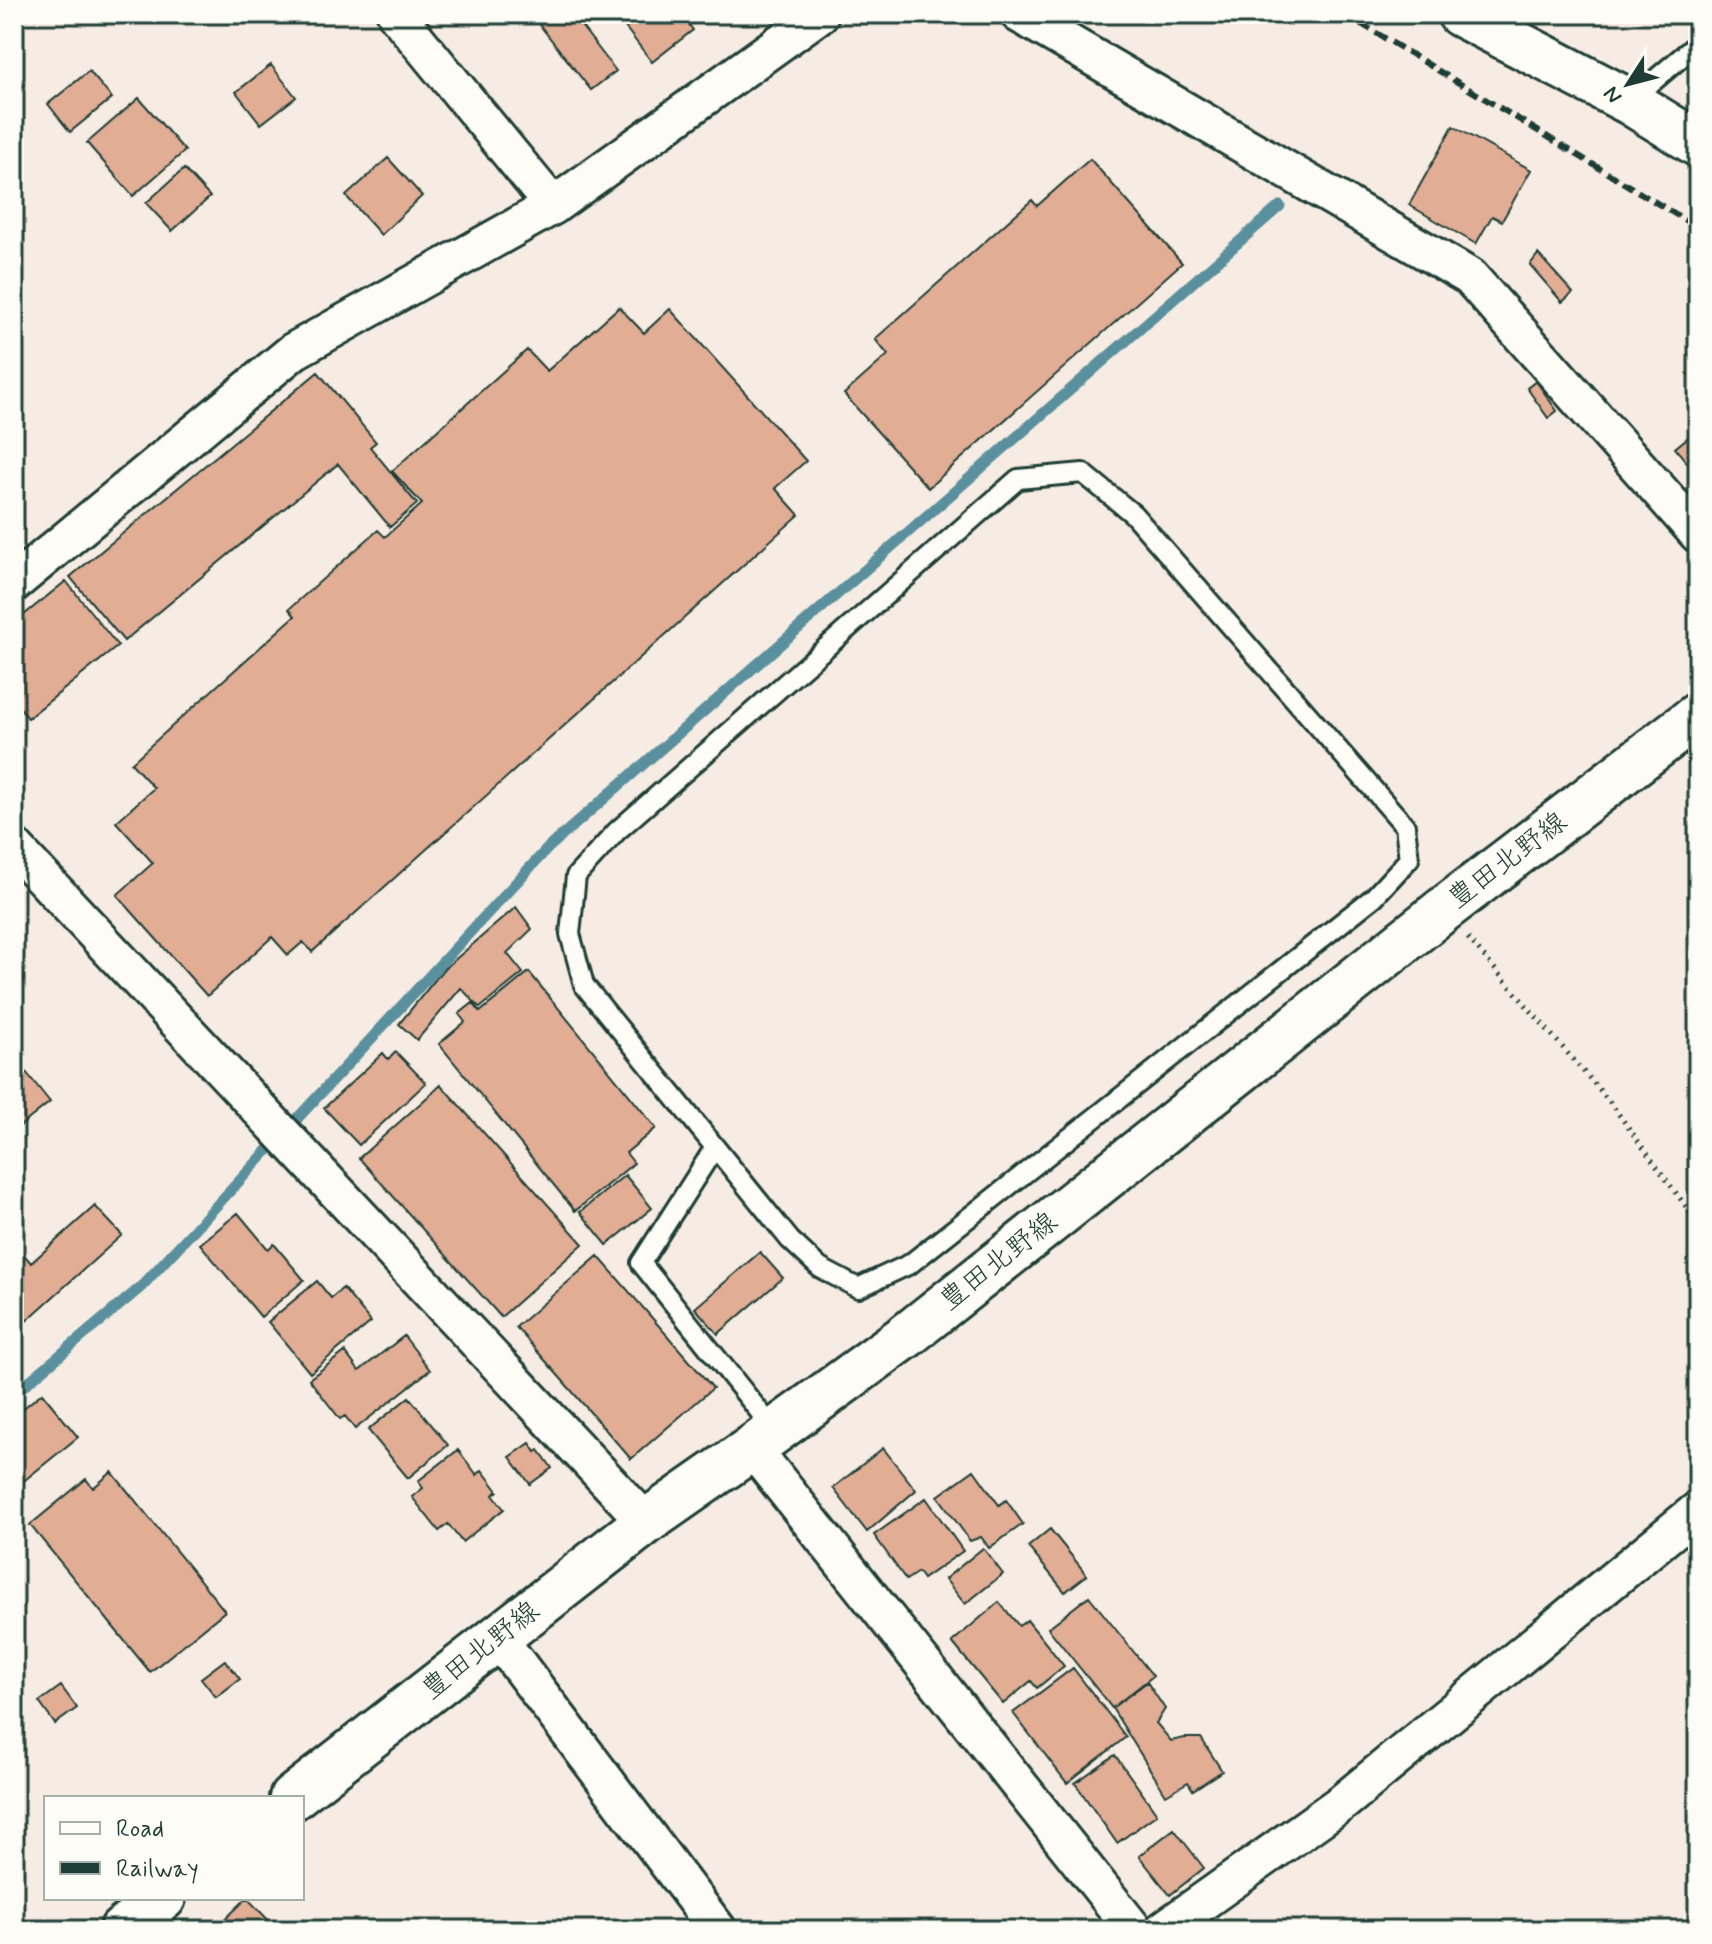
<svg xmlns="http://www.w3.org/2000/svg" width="1712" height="1944" viewBox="0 0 1712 1944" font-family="Mynerve,'Klee One',sans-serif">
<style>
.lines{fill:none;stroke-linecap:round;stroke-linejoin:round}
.stream{stroke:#5a909d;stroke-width:11}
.building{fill:#e1ad95;stroke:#1f3d34;stroke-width:2}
.service-casing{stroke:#1f3d34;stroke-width:24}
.minor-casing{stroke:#1f3d34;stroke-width:42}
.tertiary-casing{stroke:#1f3d34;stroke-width:50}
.secondary-casing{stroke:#1f3d34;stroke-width:50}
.path{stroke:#1f3d34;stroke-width:5;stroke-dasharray:2 6;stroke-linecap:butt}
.service{stroke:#fdfcf7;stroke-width:18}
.minor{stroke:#fdfcf7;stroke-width:36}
.tertiary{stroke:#fdfcf7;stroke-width:44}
.secondary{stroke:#fdfcf7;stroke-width:44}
.rail{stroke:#1f3d34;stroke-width:6;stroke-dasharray:12 6;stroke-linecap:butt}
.labels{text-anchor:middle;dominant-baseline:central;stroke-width:7;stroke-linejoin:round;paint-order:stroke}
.street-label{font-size:28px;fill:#1f3d34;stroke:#fdfcf7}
</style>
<rect width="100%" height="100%" fill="#f7ece3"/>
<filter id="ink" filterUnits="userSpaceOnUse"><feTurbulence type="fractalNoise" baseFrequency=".0125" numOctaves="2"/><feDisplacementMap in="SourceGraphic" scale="16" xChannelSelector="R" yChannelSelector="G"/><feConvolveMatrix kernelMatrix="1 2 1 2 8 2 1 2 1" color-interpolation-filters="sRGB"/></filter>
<g filter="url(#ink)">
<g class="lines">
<path class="stream" d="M14 1394 141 1287 549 847 1280 206"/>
</g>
<path class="building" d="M531 14H572L616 71 591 90Z
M615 14H681L693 30 652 62Z
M271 65 296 97 261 124 236 92Z
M89 71 112 98 70 132 48 104Z
M139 98 185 151 133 196 87 143Z
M1453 126 1531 170 1502 221 1492 216 1476 244 1409 205Z
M388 158 422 196 381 235 346 196Z
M1090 159 1182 263 928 488 844 394 888 355 875 339 1032 200 1037 206Z
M184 169 210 197 172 231 146 203Z
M1538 254 1573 293 1562 302 1530 265Z
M619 307 644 333 670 309 806 461 775 488 799 515 312 952 303 942 288 955 272 937 207 996 117 895 153 863 116 822 154 788 131 763 295 616 289 609 378 530 385 537 422 504 392 471 527 350 547 371Z
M318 372 376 442 370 447 417 504 390 527 338 464 124 641 70 577Z
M1536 381 1557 411 1548 418 1527 388Z
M1698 429V476L1675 448Z
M66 581 118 646 28 718 14 700V623Z
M516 907 532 929 507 953 523 973 480 1008 461 988 417 1040 399 1024 443 970Z
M529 972 656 1128 626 1153 634 1163 575 1211 439 1044 465 1022 459 1014 473 1003 480 1012Z
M396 1052 426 1083 359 1145 324 1108 383 1053 388 1059Z
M14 1057 50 1102 14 1131Z
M441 1085 583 1244 501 1317 359 1158Z
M625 1175 652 1208 607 1245 580 1212Z
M95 1206 122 1235 14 1332V1258L21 1251 31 1263Z
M238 1213 268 1249 274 1244 304 1280 261 1317 200 1244Z
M760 1252 783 1278 718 1334 695 1308Z
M598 1256 713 1388 631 1459 516 1327Z
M317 1281 331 1298 343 1288 371 1322 310 1373 268 1322Z
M404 1336 430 1370 355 1429 345 1416 340 1419 309 1379 345 1352 359 1371Z
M42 1393 78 1437 15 1488 14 1416Z
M409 1397 448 1445 408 1478 368 1430Z
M530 1443 536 1452 539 1450 552 1468 530 1484 510 1457Z
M883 1448 916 1490 867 1532 833 1488Z
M458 1450 477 1475 482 1470 498 1491 493 1495 504 1509 462 1542 448 1524 439 1531 412 1497 423 1488 418 1481Z
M974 1470 999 1505 1006 1500 1023 1524 989 1548 981 1537 970 1541 938 1496Z
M112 1472 225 1611 150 1672 30 1525 86 1479 93 1488Z
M926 1498 963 1551 923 1579 918 1572 906 1580 874 1535Z
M1050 1529 1087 1575 1065 1592 1028 1547Z
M983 1548 1003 1574 965 1604 945 1579Z
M1089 1596 1153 1676 1112 1708 1048 1628Z
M999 1602 1019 1626 1027 1620 1064 1666 1037 1688 1031 1681 1003 1704 952 1642Z
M225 1660 240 1679 216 1697 201 1678Z
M1073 1668 1126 1737 1067 1783 1013 1713Z
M1147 1682 1165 1709 1156 1723 1171 1741 1185 1738H1201L1222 1771 1193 1790 1188 1782 1166 1795 1112 1708Z
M61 1686 77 1708 55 1724 39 1702Z
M1115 1755 1157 1814 1117 1843 1075 1783Z
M1174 1829 1204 1868 1170 1895 1139 1856Z
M247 1898 278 1930H214Z"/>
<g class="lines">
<defs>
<path id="service" d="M1630 101 1698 43
M1083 473 1133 514 1405 826 1409 859 1374 897 910 1264 858 1288 820 1268 790 1240 584 985 570 934 576 876 617 831 1018 479Z
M715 1147 641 1263 775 1431"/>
<path id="minor" d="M396 14 553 206
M1019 14 1470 277 1698 534
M14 583 294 351 553 206 820 14
M14 847 646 1522
M752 1448 1134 1930
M498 1638 718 1930
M1163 1930 1343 1802 1698 1510"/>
<path id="tertiary" d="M1460 14 1630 102 1698 144"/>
<path id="secondary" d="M292 1798 646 1522 752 1448 906 1336 1443 910 1698 715
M122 1930 163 1898"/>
</defs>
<use href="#service" class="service-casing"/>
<use href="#minor" class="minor-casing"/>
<use href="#tertiary" class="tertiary-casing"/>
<use href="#secondary" class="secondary-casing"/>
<path class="path" d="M1468 938 1609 1101 1698 1223"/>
<use href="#service" class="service"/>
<use href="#minor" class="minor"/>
<use href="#tertiary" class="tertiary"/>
<use href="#secondary" class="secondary"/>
<path class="rail" d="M1345 14 1698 228"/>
</g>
</g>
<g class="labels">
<g class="street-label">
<text transform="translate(1508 861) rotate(-37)">豊田北野線</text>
<text transform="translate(999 1262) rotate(-38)">豊田北野線</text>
<text transform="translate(481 1651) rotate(-38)">豊田北野線</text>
</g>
</g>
<rect width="1712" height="1944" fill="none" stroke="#fdfcf7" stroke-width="48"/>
<rect x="24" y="24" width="1664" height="1896" fill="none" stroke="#1f3d34" stroke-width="3" filter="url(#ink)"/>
<rect x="44" y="1796" width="260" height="104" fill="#fdfcf7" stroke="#a4b0a9" stroke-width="2"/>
<rect x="60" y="1822" width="40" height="12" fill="#fdfcf7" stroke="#a4b0a9" stroke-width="2"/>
<text x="116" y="1836" font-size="24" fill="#1f3d34">Road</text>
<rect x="60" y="1862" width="40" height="12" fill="#1f3d34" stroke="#a4b0a9" stroke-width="2"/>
<text x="116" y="1876" font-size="24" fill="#1f3d34">Railway</text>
<g transform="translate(1628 84) rotate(234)" stroke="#fdfcf7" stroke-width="6" paint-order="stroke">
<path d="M0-6L14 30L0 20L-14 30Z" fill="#1f3d34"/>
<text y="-12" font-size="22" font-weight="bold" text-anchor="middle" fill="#1f3d34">N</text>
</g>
</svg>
